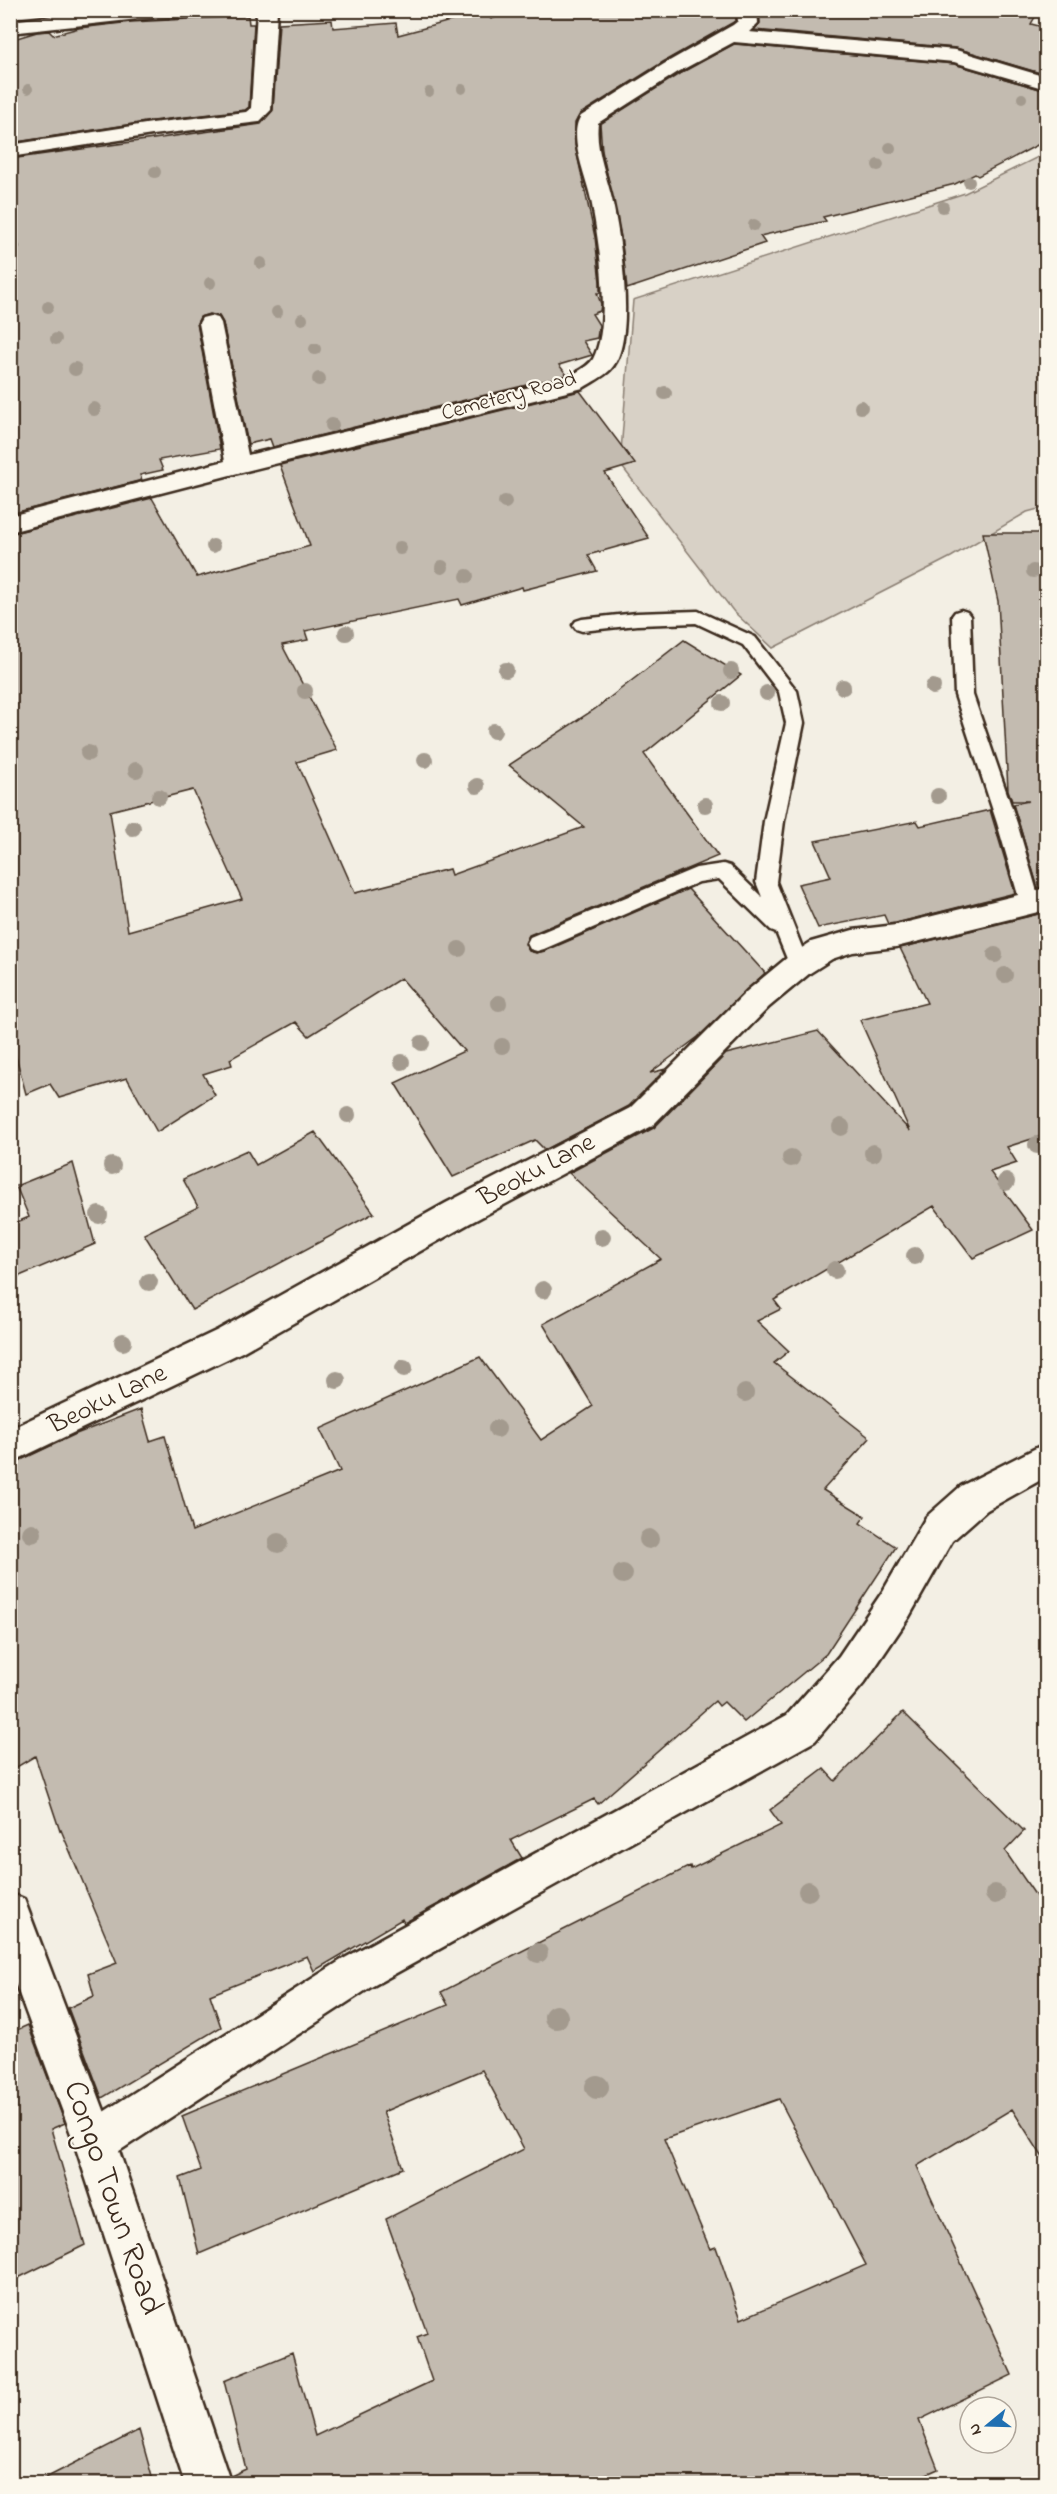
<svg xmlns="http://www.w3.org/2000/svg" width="1057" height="2494" viewBox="0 0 1057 2494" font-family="'Indie Flower',sans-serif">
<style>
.green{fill:#d8d1c6;stroke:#8a7e72;stroke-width:1.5}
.building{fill:#c3bbb0;stroke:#3b2a1e;stroke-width:1.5;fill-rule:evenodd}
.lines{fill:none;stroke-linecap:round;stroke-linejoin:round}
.lane-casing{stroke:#3b2a1e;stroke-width:5}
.street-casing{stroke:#3b2a1e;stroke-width:5}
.secondary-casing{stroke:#3b2a1e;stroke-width:5}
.lane{fill:#fbf7ec;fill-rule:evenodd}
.street{fill:#fbf7ec;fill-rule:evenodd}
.secondary{fill:#fbf7ec;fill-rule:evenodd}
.tree{fill:#a39a8e}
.labels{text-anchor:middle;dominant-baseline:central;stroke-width:4.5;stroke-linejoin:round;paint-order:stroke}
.far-street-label{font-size:22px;fill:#3b2a1e;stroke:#fbf7ec}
.street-label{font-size:27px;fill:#3b2a1e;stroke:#fbf7ec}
.near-street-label{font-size:33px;fill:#3b2a1e;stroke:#fbf7ec}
</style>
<rect width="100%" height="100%" fill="#f3efe4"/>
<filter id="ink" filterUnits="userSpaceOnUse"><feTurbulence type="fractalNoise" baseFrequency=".0167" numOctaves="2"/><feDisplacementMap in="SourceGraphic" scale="12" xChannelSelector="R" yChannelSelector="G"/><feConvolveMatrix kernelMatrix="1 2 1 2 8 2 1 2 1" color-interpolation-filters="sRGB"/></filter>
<g filter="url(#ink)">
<path class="green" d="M1046 153V507L1027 512 951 557 773 648 734 612 620 464 633 300 965 193Z"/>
<path class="building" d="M735 10 736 20 732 23 663 62 580 114 575 123V145L595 237 600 282V293H597L601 304 600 311 592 314 599 325 597 338 583 341 592 355 559 365 567 375 273 447 270 439 248 444 223 323 219 316 209 314 200 317 197 323 220 449 159 460 163 470 140 475 142 480 10 514V249L19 247 10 212V159L261 124 273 110 279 23 332 20 333 28 396 23 398 35 484 12 491 19 515 11Z
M759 10H1039L1031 24 1047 28V75L956 48 754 30 760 23Z
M248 16 249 24H254L249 107 245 110 152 121 10 143V40L37 32 49 31 53 35 79 28 131 22Z
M734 44 954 64 1047 91V140L978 176 975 174 955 184 823 217 826 221 760 236 765 243 627 289 621 237 602 151 600 124 679 74Z
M580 391 635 464 605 473 649 538 588 555 597 571 523 590 522 587 462 605 459 599 305 631 308 640 282 645 337 750 297 762 355 893 449 869 451 875 584 827 509 765 595 709 684 640 741 675 644 754 718 856 529 935 525 944 529 951 536 953 545 951 688 889 765 973 698 1037 650 1073 666 1069 629 1106 545 1150 535 1140 453 1177 395 1083 464 1051 401 978 309 1036 296 1022 230 1059 232 1065 203 1074 215 1095 157 1132 127 1078 59 1098 50 1084 26 1094 10 1034V534L152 498 197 577 310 546 280 465ZM193 790 242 899 128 931 110 811Z
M983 533H1047V886L1038 888 1013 804 1029 801H1012L1008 790 998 601Z
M990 810 1015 893 896 923 888 924 884 915 818 928 798 884 831 877 815 841 917 821 920 826Z
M1047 912V1134L1007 1147 1017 1163 990 1172 1033 1230 973 1258 934 1206 774 1300 781 1309 757 1321 789 1351 774 1363 870 1438 823 1490 865 1516 860 1523 896 1547 826 1654 744 1722 724 1702 719 1706 715 1701 598 1804 594 1799 511 1840 522 1858 404 1923 402 1919 314 1971 307 1956 210 1995 221 2027 102 2098 68 2008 94 1996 88 1974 117 1963 61 1830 60 1831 35 1756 10 1771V1465L76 1434 141 1409 150 1441 165 1436 192 1531 340 1471 320 1429 480 1357 541 1440 593 1406 543 1324 661 1259 569 1173 654 1128 726 1054 818 1031 910 1131 860 1020 927 1003 900 948Z
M315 1132 374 1213 192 1310 144 1234 198 1207 183 1179 247 1150 256 1165Z
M73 1163 95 1244 10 1280V1225L29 1217 16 1186Z
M903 1712 1024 1831 1005 1851 1047 1912V2164L1012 2109 917 2166 1012 2375 919 2420 938 2469 904 2484H233L231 2476 246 2469 224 2381 292 2353 315 2436 432 2381 417 2337 427 2333 386 2219 524 2149 482 2070 383 2112 403 2168 199 2254 180 2178 201 2170 182 2116 448 2005 441 1992 690 1866 691 1869 781 1825 770 1810 824 1769 835 1781ZM779 2099 866 2265 741 2319 716 2247 710 2249 664 2139Z
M28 2025 65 2123 51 2129 85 2245 10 2282V2033Z
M139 2430 154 2484H34Z"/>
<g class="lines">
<defs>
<path id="lane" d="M961 610 967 612 970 616 973 695 1017 823 1040 902 1037 907 1030 910 1023 907 1020 902 997 823 955 695 952 616 955 612Z
M698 611 755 637 797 691 804 723 784 821 776 882 809 965 806 971 799 973 792 971 776 932 771 930 719 879 699 882 544 949 537 951 530 949 527 943 530 937 696 868 723 864 730 866 762 897 756 882 764 821 786 723 779 692 743 645 696 623 637 625 582 631 576 629 573 625 576 621 582 619 637 613Z"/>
<path id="street" d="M107 10H201L199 14 192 16 138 19 10 33V21Z
M257 10H277L271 110 259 122 152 135 10 157V145L152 123 246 112 251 108Z
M737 10H757L758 23 749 32 956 50 1046 77V89L954 62 734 42 678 72 598 123C595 149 606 173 612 199 620 235 638 343 610 370 603 377 592 382 583 388L238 473 10 532V516L225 461 199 323 202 318 210 316 218 318 221 323 248 455 567 378C574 373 588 367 593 359 612 324 599 240 591 200 587 178 567 135 581 116L664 64 733 25 738 21Z
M1046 888V910L896 947 853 952 832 959 810 973 769 1007 652 1126 470 1223 242 1352 10 1463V1429L218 1330 446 1203 630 1108 747 991 788 957 811 942 853 930 896 925Z
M1046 1443V1477L987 1510 952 1541 909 1617 865 1682 815 1741 371 1987 110 2157 95 2163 80 2157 74 2142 80 2127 343 1959 787 1715 839 1656 883 1591 926 1517 961 1486Z"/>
<path id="secondary" d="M10 1893 24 1899 116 2142 231 2484H185L74 2142 10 1969Z"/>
</defs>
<use href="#lane" class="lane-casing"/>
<use href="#street" class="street-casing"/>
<use href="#secondary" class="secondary-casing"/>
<use href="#lane" class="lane"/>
<use href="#street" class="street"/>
<use href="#secondary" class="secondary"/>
</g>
<g class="tree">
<circle cx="28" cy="89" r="5"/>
<circle cx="462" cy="89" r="5"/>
<circle cx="429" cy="92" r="5"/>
<circle cx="1022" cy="98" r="5"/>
<circle cx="890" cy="148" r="6"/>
<circle cx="878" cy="165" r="6"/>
<circle cx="155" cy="172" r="6"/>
<circle cx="969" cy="182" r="6"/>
<circle cx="943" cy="207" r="6"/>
<circle cx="754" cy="225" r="6"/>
<circle cx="261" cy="263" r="6"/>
<circle cx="210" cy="283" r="6"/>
<circle cx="48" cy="307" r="6"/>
<circle cx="277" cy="312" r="6"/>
<circle cx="302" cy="319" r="6"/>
<circle cx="56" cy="339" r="6"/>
<circle cx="315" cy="349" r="6"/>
<circle cx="75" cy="369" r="7"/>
<circle cx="319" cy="379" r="7"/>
<circle cx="665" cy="393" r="7"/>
<circle cx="861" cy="407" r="7"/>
<circle cx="94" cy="409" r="7"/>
<circle cx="332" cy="425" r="7"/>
<circle cx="505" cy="502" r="7"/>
<circle cx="213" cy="546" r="7"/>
<circle cx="400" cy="548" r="7"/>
<circle cx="442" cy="567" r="7"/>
<circle cx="1033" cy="571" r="7"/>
<circle cx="467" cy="576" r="7"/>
<circle cx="346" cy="633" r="8"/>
<circle cx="506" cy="670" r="8"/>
<circle cx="731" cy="671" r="8"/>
<circle cx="843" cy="687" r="8"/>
<circle cx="933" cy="687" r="8"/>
<circle cx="305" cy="691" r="8"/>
<circle cx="767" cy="693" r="8"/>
<circle cx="722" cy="703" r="8"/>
<circle cx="494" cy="731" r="8"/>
<circle cx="88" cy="753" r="8"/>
<circle cx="425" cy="760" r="8"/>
<circle cx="136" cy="770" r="8"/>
<circle cx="477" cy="786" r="8"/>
<circle cx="938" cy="796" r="8"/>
<circle cx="159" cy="797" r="8"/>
<circle cx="705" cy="805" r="8"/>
<circle cx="133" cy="828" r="8"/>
<circle cx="459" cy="949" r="8"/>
<circle cx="995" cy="955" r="8"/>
<circle cx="1005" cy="975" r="8"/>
<circle cx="499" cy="1003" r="8"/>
<circle cx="422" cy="1043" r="8"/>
<circle cx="502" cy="1046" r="8"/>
<circle cx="402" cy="1062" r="8"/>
<circle cx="348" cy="1115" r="8"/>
<circle cx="841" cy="1127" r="9"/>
<circle cx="1037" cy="1145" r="9"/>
<circle cx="873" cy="1153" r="9"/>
<circle cx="791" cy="1158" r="9"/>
<circle cx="112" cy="1166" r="9"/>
<circle cx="1006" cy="1182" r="9"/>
<circle cx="99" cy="1215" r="9"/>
<circle cx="602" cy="1237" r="9"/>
<circle cx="915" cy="1256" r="9"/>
<circle cx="835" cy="1270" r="9"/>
<circle cx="149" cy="1282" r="9"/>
<circle cx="543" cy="1290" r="9"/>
<circle cx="123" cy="1342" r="9"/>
<circle cx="404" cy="1368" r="9"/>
<circle cx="337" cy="1380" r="9"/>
<circle cx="745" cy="1393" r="9"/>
<circle cx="497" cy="1429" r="9"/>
<circle cx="32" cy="1533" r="10"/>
<circle cx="649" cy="1539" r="10"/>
<circle cx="278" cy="1543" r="10"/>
<circle cx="623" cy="1574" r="10"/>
<circle cx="808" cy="1891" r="10"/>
<circle cx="995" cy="1894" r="10"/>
<circle cx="538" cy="1953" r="10"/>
<circle cx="556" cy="2017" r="12"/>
<circle cx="597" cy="2087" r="12"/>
</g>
</g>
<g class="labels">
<g class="far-street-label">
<text transform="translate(509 397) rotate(-15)">Cemetery Road</text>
</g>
<g class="street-label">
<text transform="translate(537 1171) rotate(-28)">Beoku Lane</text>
<text transform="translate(108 1400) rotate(-26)">Beoku Lane</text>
</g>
<g class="near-street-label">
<text transform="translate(112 2198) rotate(71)">Congo Town Road</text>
</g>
</g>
<rect width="1057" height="2494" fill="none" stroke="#fbf7ec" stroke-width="36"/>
<rect x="18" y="18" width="1021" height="2458" fill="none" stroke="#3b2a1e" stroke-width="2" filter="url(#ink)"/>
<g transform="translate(988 2425) rotate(251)"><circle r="28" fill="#fbf7ec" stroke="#aea59a" stroke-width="1.5"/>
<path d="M0-4.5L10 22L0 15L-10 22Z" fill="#1f6fb2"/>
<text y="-9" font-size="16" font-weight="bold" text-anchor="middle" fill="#3b2a1e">N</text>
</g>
</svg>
